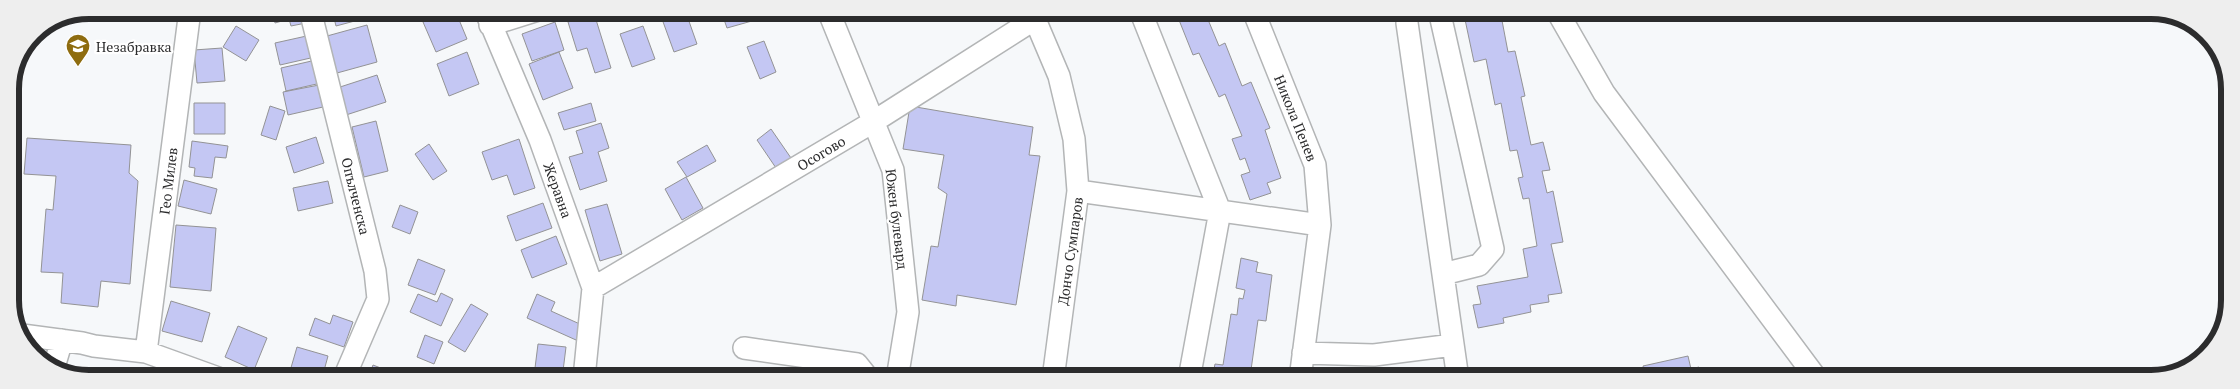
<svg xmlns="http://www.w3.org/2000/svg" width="2240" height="389" viewBox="0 0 2240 389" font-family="'PT Serif',serif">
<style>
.building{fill:#c4c7f3;stroke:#939395}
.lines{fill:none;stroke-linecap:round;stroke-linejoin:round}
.minor-casing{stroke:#b3b5b6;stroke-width:24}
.minor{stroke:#fff;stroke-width:21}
.labels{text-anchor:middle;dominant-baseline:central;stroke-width:4.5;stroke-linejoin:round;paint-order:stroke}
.poi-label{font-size:14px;fill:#2c2c2d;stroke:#fff;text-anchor:start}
.street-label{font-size:14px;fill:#2c2c2d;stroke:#fff}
.rim{fill:none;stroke:#2c2c2d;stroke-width:6}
</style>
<rect width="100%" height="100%" fill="#f6f8fa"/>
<path class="building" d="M196 10H228L229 16 197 20Z
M272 10H303L306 23 291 26 289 19 275 23Z
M332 10H380L381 14 336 26Z
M451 10H455L467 39 436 52 423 22Z
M576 10H593L611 68 595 73 587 48 577 51 568 22 578 19Z
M685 10 697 44 674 52 662 19Z
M756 10 759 19 727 28 721 11Z
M866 10H884L868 16Z
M1175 10H1204L1219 46 1225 43 1242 86 1251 82 1270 128 1265 130 1281 178 1267 183 1271 193 1250 200 1241 175 1250 172 1245 158 1240 160 1232 139 1242 136 1225 94 1219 97 1199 53 1193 55Z
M1463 10H1500L1508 52 1515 51 1525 96 1521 97 1531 145 1543 142 1550 170 1542 171 1547 193 1553 191 1563 242 1551 244 1562 293 1548 295 1549 302 1530 305 1531 312 1503 318 1504 323 1478 328 1473 305 1481 304 1477 286 1528 277 1523 249 1537 246 1529 198 1523 199 1518 178 1523 177 1517 150 1510 151 1501 103 1495 105 1486 59 1474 62Z
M555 22 564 50 532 61 522 34Z
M367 25 377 62 337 73 327 36Z
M236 26 259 40 246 61 223 47Z
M643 26 655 59 632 67 620 34Z
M311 35 315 57 280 65 275 43Z
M31 40 34 42 12 84Z
M764 41 776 72 760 79 747 47Z
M222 48 225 81 197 83 194 50Z
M467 52 479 84 449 96 437 64Z
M559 52 573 88 543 100 529 64Z
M316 60 321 83 286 91 281 68Z
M377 75 386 102 346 115 337 88Z
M319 85 323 107 288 115 283 92Z
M194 103H225V134H194Z
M591 103 596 121 564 130 558 113Z
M270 106 285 111 276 140 261 135Z
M910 106 1033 127 1029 155 1040 156 1016 305 957 295 956 306 922 300 931 246 938 247 947 194 938 188 944 155 903 149Z
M376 121 388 171 364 177 352 127Z
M601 123 609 148 598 152 607 181 580 190 569 157 583 153 576 131Z
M771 129 791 158 776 168 757 140Z
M316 137 324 163 294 173 286 147Z
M27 138 131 145 129 173 138 181 130 284 101 281 98 307 61 303 63 273 41 272 46 209 53 210 56 176 24 174Z
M519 139 535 188 514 195 507 175 492 180 482 152Z
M192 141 228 146 226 158 215 157 212 178 194 176 195 168 189 167Z
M429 144 447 171 433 180 415 154Z
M707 145 716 161 687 177 677 162Z
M686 177 703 208 682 220 665 189Z
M184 180 217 189 211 214 178 206Z
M328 181 333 203 298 211 293 188Z
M543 203 552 228 516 241 507 216Z
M607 204 622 254 600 261 585 210Z
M400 205 418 212 410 234 392 227Z
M176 225 216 228 211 291 170 287Z
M556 236 567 264 532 278 521 250Z
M1241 258 1258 262 1256 272 1272 275 1266 321 1258 320 1251 370 1242 369 1241 379H1212L1215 364 1223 365 1231 314 1237 315 1239 298 1243 299 1245 290 1236 288Z
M418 259 445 270 435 295 408 285Z
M441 293 453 299 441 326 410 312 418 294 437 302Z
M537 294 555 302 551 311 582 325 576 340 527 318Z
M171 301 210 313 202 342 162 331Z
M471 304 488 314 465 352 448 342Z
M333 315 353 322 344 347 309 335 315 318 330 324Z
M238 326 267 338 254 370 225 357Z
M425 335 443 342 434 364 417 357Z
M538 344 566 347 563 371 535 368Z
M297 347 328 356 322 378H288Z
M1688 356 1691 369 1699 367 1702 379H1646L1643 366Z
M373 365 391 372 388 378H368Z
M1424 372 1425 379H1390Z
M400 373 412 378H398Z"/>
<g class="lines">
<defs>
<path id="minor" d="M310 10 375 271 378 299 344 378
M485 10 540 140 593 288 584 378
M828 10 893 170 908 312 897 379
M1031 10 1059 76 1074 139 1078 191 1053 379
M1140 10 1220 211 1189 379
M1253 10 1315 165 1320 225 1300 379
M1408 10 1407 23 1458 379
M1439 10 1493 249 1479 265 1443 274
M1557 11 1604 93 1817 379
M490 25 538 10
M1078 191 1320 225
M593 288 873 122 1035 19 1044 10
M22 335 82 343 94 346 146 352 218 378
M744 348 857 364 869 379
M146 352 190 10
M1303 353 1374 355 1453 345
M54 367 62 340"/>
</defs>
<use href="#minor" class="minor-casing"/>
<use href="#minor" class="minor"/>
</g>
<defs>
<symbol id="school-pin" viewBox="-11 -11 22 30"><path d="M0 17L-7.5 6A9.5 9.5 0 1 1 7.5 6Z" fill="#8e6c0f" stroke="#fff"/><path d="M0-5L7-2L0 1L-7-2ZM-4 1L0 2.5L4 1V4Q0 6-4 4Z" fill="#fff"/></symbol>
</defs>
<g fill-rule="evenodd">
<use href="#school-pin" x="64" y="32" width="28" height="38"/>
</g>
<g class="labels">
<g class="poi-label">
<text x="96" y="46">Незабравка</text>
</g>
<g class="street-label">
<text transform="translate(1296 118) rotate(68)">Никола Пенев</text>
<text transform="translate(821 153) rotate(-31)">Осогово</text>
<text transform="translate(168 181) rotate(-83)">Гео Милев</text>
<text transform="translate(558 190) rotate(70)">Жеравна</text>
<text transform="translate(356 196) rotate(76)">Опълченска</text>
<text transform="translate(897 219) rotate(83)">Южен булевард</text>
<text transform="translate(1070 251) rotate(-82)">Дончо Сумпаров</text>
</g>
</g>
<path d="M0 0H2240V389H0ZM89 19H2151A70 70 0 0 1 2221 89V300A70 70 0 0 1 2151 370H89A70 70 0 0 1 19 300V89A70 70 0 0 1 89 19Z" fill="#eee" fill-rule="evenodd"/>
<path class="rim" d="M89 19H2151A70 70 0 0 1 2221 89V300A70 70 0 0 1 2151 370H89A70 70 0 0 1 19 300V89A70 70 0 0 1 89 19Z"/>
</svg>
